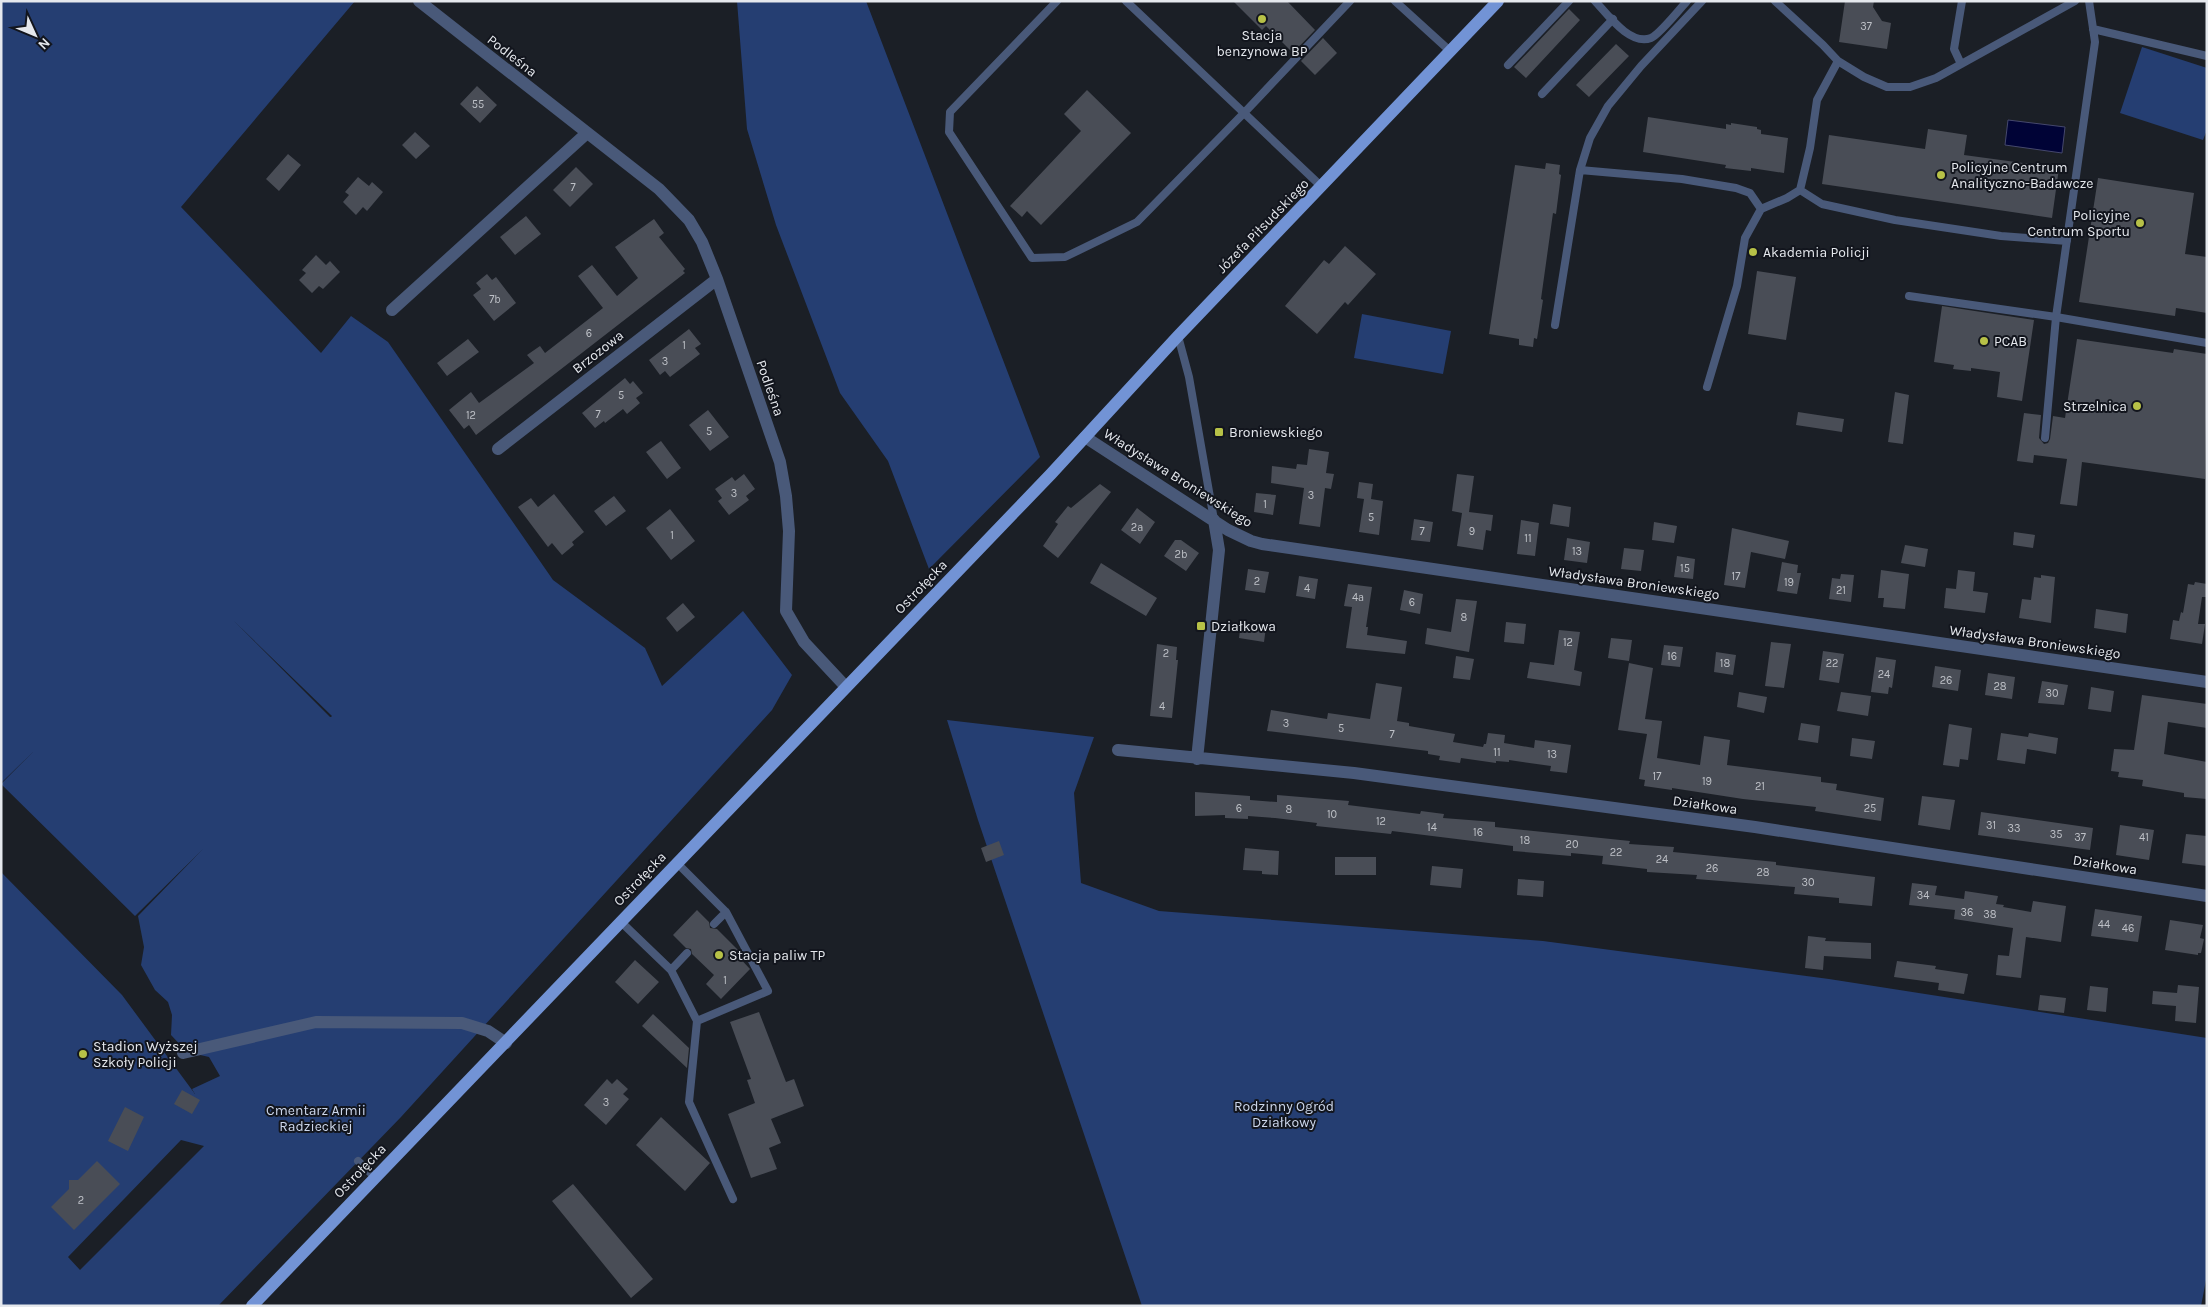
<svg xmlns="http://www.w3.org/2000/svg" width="2208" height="1307" viewBox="0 0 2208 1307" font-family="Karla,sans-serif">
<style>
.green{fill:#253e72;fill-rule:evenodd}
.water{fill:#000336;stroke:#45486d}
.building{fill:#494d56}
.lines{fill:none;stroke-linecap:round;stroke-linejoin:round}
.lane{stroke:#495979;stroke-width:8}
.street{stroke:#495979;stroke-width:12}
.primary{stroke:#7293d5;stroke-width:12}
.poi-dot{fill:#b7c147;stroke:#12151d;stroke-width:2}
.labels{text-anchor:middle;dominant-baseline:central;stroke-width:4;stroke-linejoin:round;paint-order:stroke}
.number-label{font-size:11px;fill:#bec1c7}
.poi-label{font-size:14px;fill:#e5e8ed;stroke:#12151d;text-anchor:start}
.street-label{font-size:14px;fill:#e5e8ed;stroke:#12151d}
.park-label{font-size:14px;fill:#cdd7ec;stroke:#12151d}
</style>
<rect width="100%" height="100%" fill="#1b1f26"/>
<path class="green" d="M1 1H355L181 207 321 353 351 316 388 342 553 580 645 648 662 686 743 611 792 675 772 710 401 1117 218 1306H1V872L122 995 195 1094 192 1089 220 1076 209 1057 187 1052 171 1035 172 1015 168 1002 155 990 141 965 144 947 138 916 203 849 135 916 1 784 34 751 1 783ZM234 621 332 716 331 717H330ZM181 1140 204 1146 80 1270 68 1257Z
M737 1H866L1040 457 929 569 888 461 840 393 776 225 747 129Z
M2142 47 2207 68V130L2203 140 2120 113Z
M1362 314 1451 331 1443 374 1354 358Z
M947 720 1094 737 1074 793 1081 883 1159 911 1543 941 1829 979 2207 1038V1275L2201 1306H1142L978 820Z"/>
<path class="water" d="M2008 120 2065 127 2062 153 2005 145Z"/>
<path class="building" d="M1233 1H1287L1315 30 1293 53 1266 26 1262 30Z
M1845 1H1874L1873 7 1882 21 1891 23 1887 49 1839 42Z
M1569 9 1580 20 1526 78 1514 67Z
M1323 38 1337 53 1315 75 1301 61Z
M1616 44 1629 56 1589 97 1576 85Z
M477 86 497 105 480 123 460 104Z
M1087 90 1131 133 1041 225 1027 211 1022 217 1010 206 1081 131 1064 114Z
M1648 117 1726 129V124L1731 125V123L1757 127V129L1761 130V134L1788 138 1784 173 1751 168V171L1725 168 1726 165 1643 152Z
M1928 129 1967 135 1964 155 2059 168 2052 218 1822 184 1829 135 1925 149Z
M415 132 430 146 416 159 402 145Z
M288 154 301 165 279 191 266 179Z
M1546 163 1560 165 1559 174 1561 175 1556 214 1553 213 1541 299 1543 300 1537 339 1534 338 1533 347 1519 345V339L1489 334 1515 165 1545 169Z
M576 167 593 184 570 207 553 190Z
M358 177 369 186 372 182 383 192 367 211 363 207 356 215 343 202 349 195 345 192Z
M2098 178 2194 193 2185 254 2207 257V313L2176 308 2175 316 2079 302Z
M526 216 541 234 515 255 500 237Z
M654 219 664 233 659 237 685 269 683 271 685 273 476 435 469 425 464 429 449 410 471 392 479 403 534 363 527 355 540 346 545 353 603 308 578 276 592 265 617 296 638 278 615 247Z
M1345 246 1376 274 1348 305 1345 302 1317 334 1285 306 1324 260 1329 264Z
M316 255 326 265 330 261 340 272 323 289 319 286 312 293 299 280 306 273 302 270Z
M1757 271 1796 277 1786 340 1748 334Z
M487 274 492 280 496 277 516 303 494 321 473 295 481 289 476 283Z
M1942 306 2034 320 2022 401 1997 397 2000 372 1971 368V371L1953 369 1954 365 1934 362Z
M689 329 701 344 695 348 700 354 670 377 665 371 660 375 649 360Z
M468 339 479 352 447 376 437 363Z
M2077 339 2173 353 2174 349 2207 354 2205 479 2082 462 2077 506 2060 504 2067 459 2034 455 2033 463 2017 461 2024 413 2041 415 2039 438 2044 444 2048 443 2050 439 2053 416 2065 418Z
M625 378 630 384 633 381 643 393 636 398 640 403 627 414 623 409 605 423 604 421 595 428 582 413Z
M1895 392 1909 395 1903 444 1888 442Z
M708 410 729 437 710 451 689 425Z
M1798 412 1844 419 1842 432 1796 425Z
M661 441 681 468 667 479 646 452Z
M1309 449 1329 452 1326 473 1334 474 1331 489 1325 488 1320 527 1299 524 1304 488 1271 483 1272 466 1296 469 1297 464 1307 465Z
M744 474 755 489 746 496 749 500 729 515 718 501 722 498 715 489 732 477 735 481Z
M1457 474 1474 476 1469 512 1493 515 1491 531 1486 530 1483 550 1457 546 1462 513 1452 511Z
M1359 482 1373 484 1371 499 1383 501 1379 535 1359 532 1364 499 1357 498Z
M1100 484 1111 492 1058 558 1043 546 1058 524 1055 522 1068 506 1071 508Z
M1256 493 1276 495 1273 515 1254 512Z
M554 494 584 532 572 542 574 545 562 555 552 543 548 547 518 507 531 498 538 507Z
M614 496 626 511 606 526 594 511Z
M1553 504 1571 507 1569 527 1550 524Z
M1137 508 1155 522 1140 544 1121 530Z
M670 509 695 541 671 560 646 528Z
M1414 519 1433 522 1430 542 1411 540Z
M1521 520 1539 523 1535 556 1517 554Z
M1654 522 1677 526 1674 543 1652 540Z
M1732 528 1789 541 1785 559 1751 552 1745 588 1724 585Z
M2014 532 2035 535 2033 548 2013 545Z
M1567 538 1590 542 1587 563 1564 560Z
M1175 540H1181L1199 553 1186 571 1164 556Z
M1905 545 1928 549 1925 567 1901 563Z
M1624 548 1644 550 1641 571 1621 569Z
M1677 556 1695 559 1693 579 1674 577Z
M1782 562 1798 565 1797 573H1801L1797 594 1777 591Z
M1101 563 1157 598 1146 616 1090 583Z
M1248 569 1269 572 1265 593 1245 590Z
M1881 570 1909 574 1905 609 1883 607 1884 598H1878Z
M1958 570 1975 572 1973 591 1988 593 1985 613 1944 608 1946 588 1956 589Z
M1841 574 1854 575 1851 602 1829 599 1832 578 1840 579Z
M2041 575 2055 577 2051 623 2019 618 2022 599 2031 600 2034 577 2041 578Z
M1299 576 1318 579 1315 599 1296 596Z
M2195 582 2207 584V597H2202L2198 624H2205L2202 644 2170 639 2173 620 2179 621 2181 612 2183 613 2188 584 2194 585Z
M1348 584 1372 587 1366 627H1368L1367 635 1407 641 1405 654 1346 648 1352 607 1344 606Z
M1404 590 1423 594 1420 614 1400 610Z
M1456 599 1477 601 1469 652 1425 644 1427 628 1451 632Z
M683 603 695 617 677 632 666 618Z
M2096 609 2128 614 2126 633 2094 628Z
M1506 622 1526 624 1524 644 1504 642Z
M1241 623 1266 627 1264 642 1239 638Z
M1559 630 1580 632 1574 670 1582 672 1580 686 1527 678 1530 662 1554 665Z
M1611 638 1632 640 1629 661 1608 658Z
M1771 642 1791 644 1784 688 1765 686Z
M1157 644 1177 647 1176 660H1178L1172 718 1150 716Z
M1664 645 1683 647 1680 667 1661 665Z
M1823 651 1844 654 1839 683 1819 680Z
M1716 652 1736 655 1733 675 1714 672Z
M1456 656 1474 659 1470 680 1453 678Z
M1876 657 1896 660 1892 688 1889 687 1888 694 1871 692Z
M1629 663 1653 668 1645 719 1662 721 1657 758 1700 765 1704 736 1730 740 1727 765 1821 777V782L1837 784 1836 790 1884 798 1881 821 1815 811 1816 807 1743 799 1672 788V790L1644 786 1645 780 1639 779 1647 734 1618 730Z
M1935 666 1961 670 1958 691 1932 687Z
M1988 673 2015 677 2012 699 1985 695Z
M2042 681 2068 685 2064 705 2038 703Z
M1376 683 1402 687 1397 721 1409 723V726L1455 734 1453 742 1483 747 1484 744H1486L1488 733 1505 735 1504 743 1534 748 1535 740 1571 745 1567 773 1550 771 1551 766 1509 760V762L1496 761V763L1461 758 1460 763 1439 760 1440 756 1428 754V751L1267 731 1271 710 1327 719 1328 713 1370 719Z
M2091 687 2114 691 2111 712 2088 709Z
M1739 692 1767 697 1764 713 1737 707Z
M1841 692 1871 696 1868 716 1837 711Z
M2142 695 2207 704V728L2168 722 2164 754 2207 762V799L2184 797V793L2142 786 2143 780 2118 777 2119 772 2111 771 2114 749 2134 750Z
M1801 723 1820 726 1818 743 1798 740Z
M1949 724 1972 728 1968 760 1960 759 1959 767 1943 765Z
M2001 733 2028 737 2029 733 2058 738 2056 754 2027 749 2025 764 1997 760Z
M1852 738 1875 741 1872 759 1850 756Z
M1195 792 1250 796V800L1277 802V795L1349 801 1348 805 1420 814 1421 811 1444 814 1443 818 1495 822V827L1630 841 1629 844 1674 847 1673 852 1776 862V865L1875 877 1872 906 1839 903V898L1794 894 1795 887 1696 879 1697 875 1647 872V869L1602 864 1603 856 1571 853V856L1513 851V846L1392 831 1391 834 1316 826 1317 823 1275 818 1248 816V819L1225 818V815L1195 816Z
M1922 796 1955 800 1950 830 1918 825Z
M1981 812 2093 828 2090 850 1978 835Z
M2120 825 2154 830 2149 860 2116 855Z
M2186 834 2207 836V866L2182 863Z
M999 841 1004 855 986 862 981 848Z
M1245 848 1279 851 1278 875 1262 874V871L1243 870Z
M1335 857H1376V875H1335Z
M1432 866 1463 869 1461 888 1430 885Z
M1518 879 1544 881 1543 897 1517 895Z
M1912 883 1937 886 1935 895 1964 899 1965 891 1998 896 1996 904 2004 905 2003 907 2031 912 2033 901 2066 906 2061 942 2026 937 2021 978 1996 975 1998 955 2009 956 2013 928 1954 919 1955 910 1909 905Z
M2095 909 2142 916 2138 942 2091 936Z
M697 910 709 922 710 928 717 929 738 950 735 953 750 969 721 999 706 984 714 975 692 954 691 949 686 948 673 935Z
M2170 920 2203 925 2200 938 2204 939 2201 953H2198V955L2165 950Z
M1808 936 1826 938 1825 941 1871 943V959L1824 956 1823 970 1805 968Z
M635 960 659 982 638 1004 615 982Z
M1897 961 1936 966 1935 969 1968 974 1964 994 1938 990 1939 983 1894 977Z
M2178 985 2199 987 2196 1023 2175 1021 2176 1006 2152 1004 2153 991 2177 993Z
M2090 986 2108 988 2106 1012 2087 1010Z
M2040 995 2066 998 2064 1013 2038 1010Z
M759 1012 786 1082 794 1079 804 1106 771 1119 781 1143 769 1148 777 1169 751 1178 728 1114 755 1103 747 1080 751 1079 730 1022Z
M653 1014 689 1048 687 1068 642 1026Z
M607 1079 612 1084 617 1079 628 1089 623 1094 629 1099 606 1125 584 1105Z
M182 1090 200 1100 192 1114 174 1104Z
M125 1107 144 1117 128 1151 108 1141Z
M661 1117 710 1163 685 1191 636 1145Z
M97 1161 120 1184 74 1230 51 1207 69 1189V1180H78Z
M573 1184 653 1279 631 1298 552 1201Z"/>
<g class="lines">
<path class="lane" d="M1057 1 950 112 949 132 1032 258 1065 257 1137 222 1244 113 1350 1
M1126 1 1322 187
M1395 1 1450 51
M1595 1C1608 15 1630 46 1651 38 1659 35 1680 9 1687 1
M1775 1 1823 45 1838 61 1864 77 1887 87H1910L1936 78 2075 1
M2093 29 2207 56
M1961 64 1954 49 1962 1
M1508 65 1569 1
M1542 94 1613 19
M1580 170 1682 179 1736 188 1750 193 1761 209
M1800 190 1822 204 1895 220 2001 236 2067 241
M1909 296 2056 317 2207 343
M1555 325 1580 170 1590 138 1608 106 1641 66 1702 1
M1178 336 1189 377 1214 520
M1707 387 1737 286 1745 238 1761 209 1787 198 1800 190 1810 148 1817 100 1838 61
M2045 438 2056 317 2095 42 2089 1
M676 862 726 912 714 924
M620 921 671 970 697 1021 689 1102 733 1199
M671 970 687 953
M697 1021 768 991 726 912
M358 1161 375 1177"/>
<path class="street" d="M419 1 659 189 689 220 702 242 717 279 780 462 786 496 789 531 786 611 804 642 846 687
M392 310 587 133
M1085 437 1228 530 1251 541 1262 544 2207 682
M498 449 717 279
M1118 750 1354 773 1755 827 2207 896
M1197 759 1219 550 1214 520
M183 1053 316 1022 462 1023 488 1031 506 1043"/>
<path class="primary" d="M252 1306 1051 474 1178 336 1498 1"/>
</g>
<g class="poi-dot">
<circle cx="1262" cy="19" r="5"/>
<circle cx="1941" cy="175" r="5"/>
<circle cx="2140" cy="223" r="5"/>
<circle cx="1753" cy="252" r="5"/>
<circle cx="1984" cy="341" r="5"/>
<circle cx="2137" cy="406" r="5"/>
<rect x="1214" y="427" width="10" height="10" rx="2.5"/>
<rect x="1196" y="621" width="10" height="10" rx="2.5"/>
<circle cx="719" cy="955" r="5"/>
<circle cx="83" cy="1054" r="5"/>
</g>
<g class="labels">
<g class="number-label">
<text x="1866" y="26">37</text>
<text x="478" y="104">55</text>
<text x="573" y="187">7</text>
<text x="495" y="299">7b</text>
<text x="589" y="333">6</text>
<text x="684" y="345">1</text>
<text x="665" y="361">3</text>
<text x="621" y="395">5</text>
<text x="598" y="414">7</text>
<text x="471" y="415">12</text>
<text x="709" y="431">5</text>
<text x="734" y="493">3</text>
<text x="1311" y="495">3</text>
<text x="1265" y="504">1</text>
<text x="1371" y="517">5</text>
<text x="1137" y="527">2a</text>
<text x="1422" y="531">7</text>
<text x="1472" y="531">9</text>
<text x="672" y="535">1</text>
<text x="1528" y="538">11</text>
<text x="1577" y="551">13</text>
<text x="1181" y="554">2b</text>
<text x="1685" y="568">15</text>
<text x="1736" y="576">17</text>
<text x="1257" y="581">2</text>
<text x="1789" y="582">19</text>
<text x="1307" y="588">4</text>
<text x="1841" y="590">21</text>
<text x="1358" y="597">4a</text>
<text x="1412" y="602">6</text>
<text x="1464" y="617">8</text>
<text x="1568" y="642">12</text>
<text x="1166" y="653">2</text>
<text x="1672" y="656">16</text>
<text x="1725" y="663">18</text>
<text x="1832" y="663">22</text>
<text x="1884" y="674">24</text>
<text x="1946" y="680">26</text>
<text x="2000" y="686">28</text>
<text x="2052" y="693">30</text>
<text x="1162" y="706">4</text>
<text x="1286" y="723">3</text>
<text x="1341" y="728">5</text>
<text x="1392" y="734">7</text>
<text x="1497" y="752">11</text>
<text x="1552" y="754">13</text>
<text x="1657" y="776">17</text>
<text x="1707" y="781">19</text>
<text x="1760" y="786">21</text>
<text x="1239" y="808">6</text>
<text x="1870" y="808">25</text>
<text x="1289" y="809">8</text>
<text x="1332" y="814">10</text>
<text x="1381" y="821">12</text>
<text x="1991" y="825">31</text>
<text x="1432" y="827">14</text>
<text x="2014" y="828">33</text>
<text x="1478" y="832">16</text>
<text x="2056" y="834">35</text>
<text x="2080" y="837">37</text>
<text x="2144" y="837">41</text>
<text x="1525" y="840">18</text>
<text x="1572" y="844">20</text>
<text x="1616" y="852">22</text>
<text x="1662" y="859">24</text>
<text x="1712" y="868">26</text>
<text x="1763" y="872">28</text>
<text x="1808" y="882">30</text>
<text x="1923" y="895">34</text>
<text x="1967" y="912">36</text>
<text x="1990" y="914">38</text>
<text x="2104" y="924">44</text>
<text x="2128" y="928">46</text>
<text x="725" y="980">1</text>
<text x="606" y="1102">3</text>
<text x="81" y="1200">2</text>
</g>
<g class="poi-label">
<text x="1262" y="35" text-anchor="middle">Stacja<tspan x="1262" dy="16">benzynowa BP</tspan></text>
<text x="1951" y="167">Policyjne Centrum<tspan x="1951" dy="16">Analityczno-Badawcze</tspan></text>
<text x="2130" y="215" text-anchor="end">Policyjne<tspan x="2130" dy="16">Centrum Sportu</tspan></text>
<text x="1763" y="252">Akademia Policji</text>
<text x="1994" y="341">PCAB</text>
<text x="2127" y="406" text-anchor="end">Strzelnica</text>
<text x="1229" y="432">Broniewskiego</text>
<text x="1211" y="626">Działkowa</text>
<text x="729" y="955">Stacja paliw TP</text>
<text x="93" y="1046">Stadion Wyższej<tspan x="93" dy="16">Szkoły Policji</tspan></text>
</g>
<g class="street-label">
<text transform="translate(512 56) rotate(38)">Podleśna</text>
<text transform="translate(1263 226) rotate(-46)">Józefa Piłsudskiego</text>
<text transform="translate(598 352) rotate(-38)">Brzozowa</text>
<text transform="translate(770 388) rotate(71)">Podleśna</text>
<text transform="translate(1178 478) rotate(32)">Władysława Broniewskiego</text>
<text transform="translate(1634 583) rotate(8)">Władysława Broniewskiego</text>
<text transform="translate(921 587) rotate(-46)">Ostrołęcka</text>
<text transform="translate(2035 642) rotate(8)">Władysława Broniewskiego</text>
<text transform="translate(1705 805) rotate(8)">Działkowa</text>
<text transform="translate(2105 865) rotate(9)">Działkowa</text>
<text transform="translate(640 879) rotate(-46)">Ostrołęcka</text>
<text transform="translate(360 1171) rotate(-46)">Ostrołęcka</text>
</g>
<g class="park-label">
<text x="1284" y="1106">Rodzinny Ogród<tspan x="1284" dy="16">Działkowy</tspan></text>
<text x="316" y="1110">Cmentarz Armii<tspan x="316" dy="16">Radzieckiej</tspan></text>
</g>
</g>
<rect width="2208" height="1307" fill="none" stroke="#e5e8ed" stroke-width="5"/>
<g transform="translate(35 35) rotate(134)" stroke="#12151d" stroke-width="4" paint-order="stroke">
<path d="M0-4L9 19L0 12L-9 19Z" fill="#e5e8ed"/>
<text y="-8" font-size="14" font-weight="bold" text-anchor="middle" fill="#e5e8ed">N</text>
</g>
</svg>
